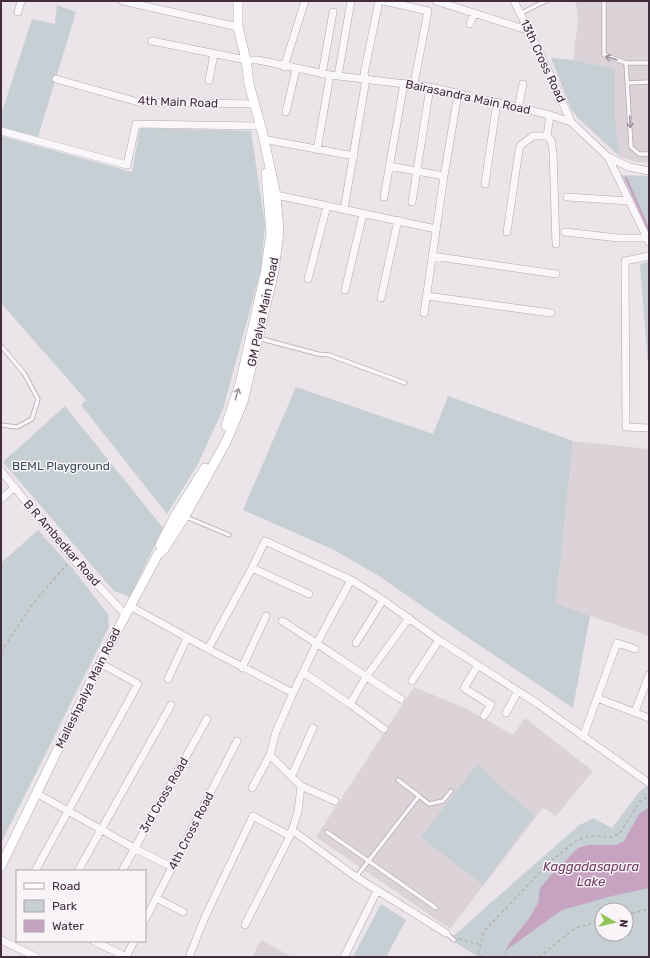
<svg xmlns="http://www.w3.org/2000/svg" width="650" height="958" viewBox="0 0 650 958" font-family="Rubik,sans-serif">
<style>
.built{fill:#dcd3d9}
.green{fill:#c6cfd4;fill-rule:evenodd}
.water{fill:#c7a3c2}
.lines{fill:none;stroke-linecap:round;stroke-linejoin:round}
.stream{stroke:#c7a3c2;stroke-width:2.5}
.lane-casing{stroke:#b5a9b2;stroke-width:5}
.street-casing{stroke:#b5a9b2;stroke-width:8}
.secondary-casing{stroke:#b5a9b2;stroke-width:10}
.path{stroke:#b7aeb5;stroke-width:1.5;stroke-dasharray:3 3;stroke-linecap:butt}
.lane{stroke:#f9f7f9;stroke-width:3.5}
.street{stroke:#f9f7f9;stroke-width:7}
.secondary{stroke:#fff;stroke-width:9}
.oneway{stroke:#9e929a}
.oneway2{stroke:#a0969e}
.labels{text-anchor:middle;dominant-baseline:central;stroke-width:3;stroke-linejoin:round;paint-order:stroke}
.street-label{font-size:12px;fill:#422d3c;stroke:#f8f4f7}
.park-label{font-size:12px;fill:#3c4e5c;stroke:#f8f4f7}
.water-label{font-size:13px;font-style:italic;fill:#723b68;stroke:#f8f4f7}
</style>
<rect width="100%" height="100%" fill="#ebe4e9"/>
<path class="built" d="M574 1H649V162H637L620 157 615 118V69L573 60 578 21 576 4Z
M573 441 649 449V636L590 616 556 603Z
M414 687 465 708 513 735 525 718 593 771 556 816 543 808 450 929 316 837Z
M261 940 292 957H252Z"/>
<path class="green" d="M57 5 76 12 38 137 1 127V115L32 19 55 24Z
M551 58 573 60 615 69V118L620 157 578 118 571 109Z
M140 128 251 131 265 225 261 269 223 409 198 464 167 514 81 405 86 400 1 303V136L132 172Z
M620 175 649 176V231L646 222Z
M649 262V378L640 264Z
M296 387 433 434 448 396 573 441 556 603 590 616 573 708 467 637 379 576 334 550 243 510Z
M65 406 163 528 130 597 114 591 3 462Z
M38 530 73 569 108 614 109 627 1 843V563Z
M477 764 505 790 535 816 521 833 483 885 421 837Z
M647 786 649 788V957H478L450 939 578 826 593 818 612 828 640 791ZM602 910H626V934H602Z
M381 904 406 920 386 957H353Z"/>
<path class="water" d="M648 808 649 888 612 896 562 910 509 948 503 956 510 942 528 920 538 903 540 888 550 876 578 848 588 845H616L624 841 639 814Z"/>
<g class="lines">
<path class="stream" d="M626 178 649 231"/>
<defs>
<path id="lane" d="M604 1V55L626 63H649
M521 13 546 1
M626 63 631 147 639 154H649
M628 83 649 82
M258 338 318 354 329 355 405 383
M1 346 24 373 38 399 32 419 17 427 1 425
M186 517 229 535
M419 796 429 804 443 801 451 791
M327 832 436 908
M356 877 419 796 398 780
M446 933 454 940"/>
<path id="street" d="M123 1 238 27
M383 1 402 5
M403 1 402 5 428 11 414 84
M436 1 530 31
M514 1 553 80 571 122
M18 12 21 1
M470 24 474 13
M152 41 246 60H258L330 75 430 87 550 115 571 122 608 157 629 167 649 171
M284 67 305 1
M322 74 333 12
M338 76 351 1
M56 79 138 102 255 104
M209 80 214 54
M518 108 523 84
M286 112 296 69
M550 115 547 136 551 140 553 152 556 244
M1 131 127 165 136 124 261 126
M263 139 354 156
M317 150 330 75
M608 157 649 242
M389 166 444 176
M485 184 497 102
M276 195 436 229
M384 197 404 83
M567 197 629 201
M412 202 430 87
M344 210 366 79 364 74 379 1
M507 232 519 150 521 145 533 136H547
M565 232 618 238H647
M432 256 556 274
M649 256 625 261 626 427 649 428
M308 279 327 206
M345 290 363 214
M427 296 551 313
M381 298 398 220
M424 313 444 176 458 94
M1 471 72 558 125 614
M1 499 15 487
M252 568 309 594
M130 606 208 649 252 568 265 541 351 580 383 600 439 640 538 704 649 783
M282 621C322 646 361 674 401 699
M356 643 383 600
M208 649 293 693
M478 665 464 688 491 705 484 716
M242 668 266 616
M304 673 350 704 384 729
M168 679 187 638
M412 681 439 640
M597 698 649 718
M350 704 366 677 409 618
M635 712 649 675
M506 713 518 691
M583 737 617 643 635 649
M292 775 313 728
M301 786 335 801
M252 788 270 755
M36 793 134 848 172 867
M292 830 356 877 446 933
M35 871 138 684 100 663
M78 871 171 705
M122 871 207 719
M156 898 183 912
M145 920 237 741
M245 925 290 836 298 812 301 786 270 755 276 732 293 693 317 643 351 580
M1 940 36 957
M94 941 126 957
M126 957 134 941
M189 957 205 917 253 816 290 836
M344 957 377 891"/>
<path id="secondary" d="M226 426 240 384 265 274 271 233 266 173
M160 545 176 514 205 468
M1 866 100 663 158 554 164 549 185 516 226 442 243 402 274 271 279 232 276 195 262 131 249 84 246 60 238 27V1"/>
</defs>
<use href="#lane" class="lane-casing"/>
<use href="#street" class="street-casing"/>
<use href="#secondary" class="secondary-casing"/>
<path class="path" d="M1 652 31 606 67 564
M626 915 649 909
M459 939 481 945
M482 957 478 954 484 931 551 861 576 841 589 836 612 837 620 833 640 801 645 798 649 799
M539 957 575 928 602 921"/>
<use href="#lane" class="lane"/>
<use href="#street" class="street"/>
<use href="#secondary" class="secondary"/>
</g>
<defs><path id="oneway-shaft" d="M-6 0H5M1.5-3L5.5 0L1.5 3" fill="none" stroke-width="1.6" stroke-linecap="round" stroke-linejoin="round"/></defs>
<g class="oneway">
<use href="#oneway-shaft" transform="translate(611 58) rotate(-163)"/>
<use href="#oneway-shaft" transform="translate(630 122) rotate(87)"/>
</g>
<use class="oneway2" href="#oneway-shaft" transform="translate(237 394) rotate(-73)"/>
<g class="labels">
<g class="street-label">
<text transform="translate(543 61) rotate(65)">13th Cross Road</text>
<text transform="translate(468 97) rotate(12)">Bairasandra Main Road</text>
<text transform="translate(178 102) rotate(2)">4th Main Road</text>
<text transform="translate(263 312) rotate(-78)">GM Palya Main Road</text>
<text transform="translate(62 543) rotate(49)">B R Ambedkar Road</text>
<text transform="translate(88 688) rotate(-64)">Malleshpalya Main Road</text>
<text transform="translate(164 795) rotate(-60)">3rd Cross Road</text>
<text transform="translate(191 831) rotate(-63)">4th Cross Road</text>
</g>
<g class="park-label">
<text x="61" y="466">BEML Playground</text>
</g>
<g class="water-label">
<text x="591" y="866">Kaggadasapura<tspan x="591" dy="15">Lake</tspan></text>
</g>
</g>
<rect width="650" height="958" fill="none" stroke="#422d3c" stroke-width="4"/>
<rect x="16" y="870" width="130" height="72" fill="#f8f4f7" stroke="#afa4ac"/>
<rect x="24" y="883" width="20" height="6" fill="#ffffff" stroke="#afa4ac"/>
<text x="52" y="890" font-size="12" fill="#422d3c">Road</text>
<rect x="24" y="900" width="20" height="12" fill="#c6cfd4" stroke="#afa4ac"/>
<text x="52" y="910" font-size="12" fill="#422d3c">Park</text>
<rect x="24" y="920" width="20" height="12" fill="#c7a3c2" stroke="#afa4ac"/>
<text x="52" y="930" font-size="12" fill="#422d3c">Water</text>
<g transform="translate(614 922) rotate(98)"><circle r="19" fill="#f8f4f7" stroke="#afa4ac"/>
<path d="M0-3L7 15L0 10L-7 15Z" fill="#8fc356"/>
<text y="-6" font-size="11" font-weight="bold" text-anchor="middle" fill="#422d3c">N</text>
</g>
</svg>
